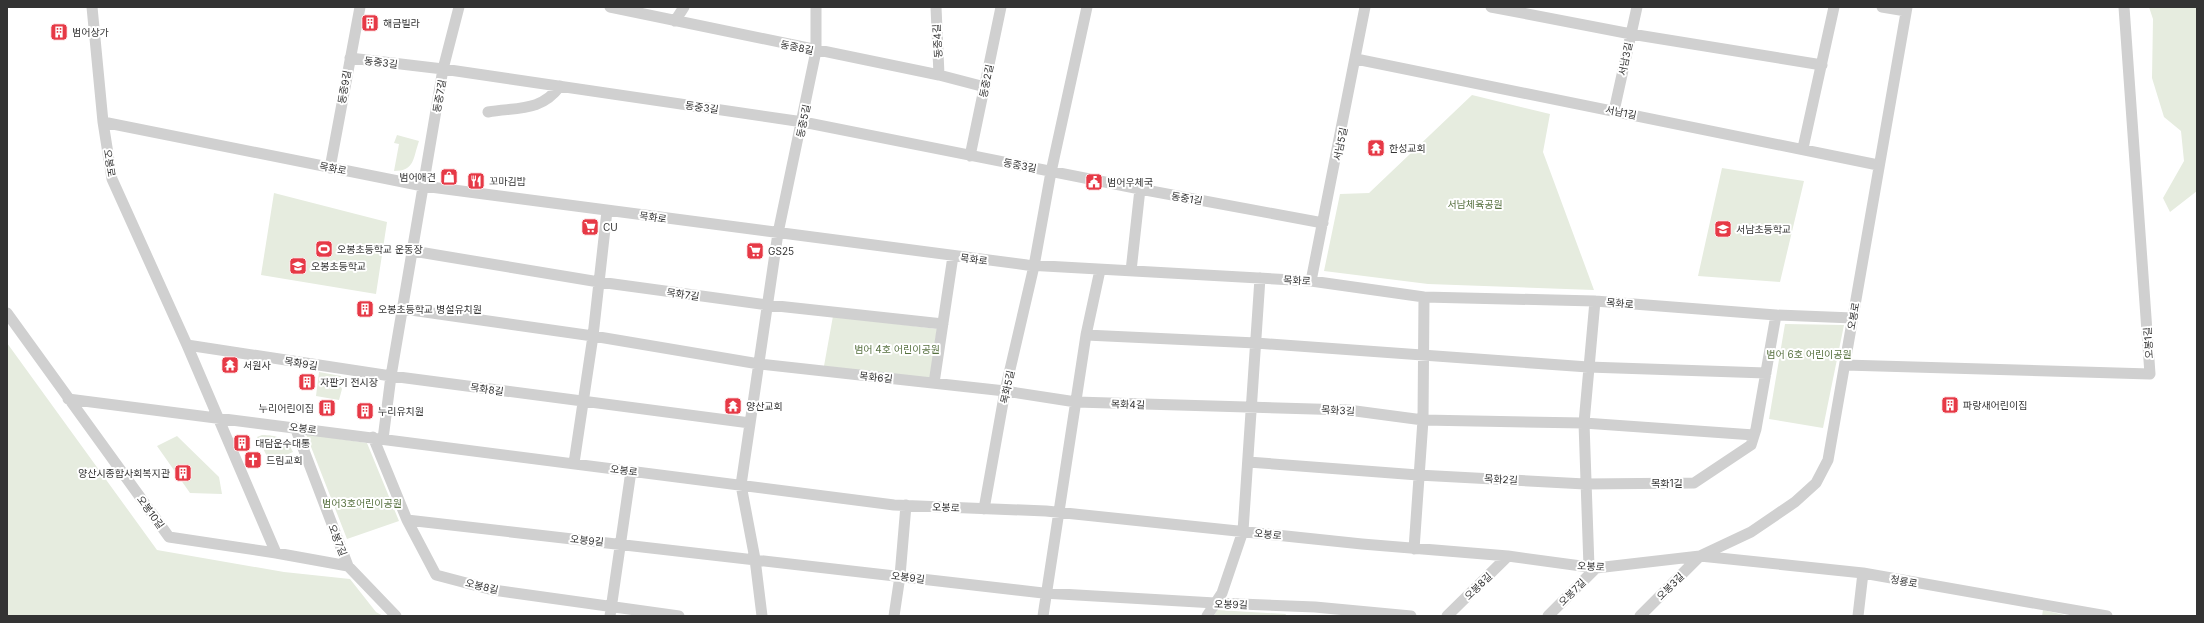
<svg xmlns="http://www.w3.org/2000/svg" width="2204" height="623" viewBox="0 0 2204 623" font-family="Inter,'Noto Sans KR',sans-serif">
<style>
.green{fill:#e6ecdf}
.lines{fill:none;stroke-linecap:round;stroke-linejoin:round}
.street{stroke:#d0d0d0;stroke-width:11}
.labels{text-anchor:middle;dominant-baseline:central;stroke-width:4;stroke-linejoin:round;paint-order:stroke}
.poi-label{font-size:10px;fill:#333;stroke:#fff;text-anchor:start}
.street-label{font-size:10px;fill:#333;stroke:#fff}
.park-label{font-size:10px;fill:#56703f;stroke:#fff}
</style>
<rect width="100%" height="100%" fill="#fff"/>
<path class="green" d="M2149 7H2197V191L2170 212 2163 198 2184 161 2181 131 2164 117 2152 78 2153 19Z
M1472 95 1550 114 1543 152 1594 290 1428 284 1324 271 1340 194 1369 193Z
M397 135 419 141C413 158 415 171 394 171L399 144 394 143Z
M1722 168 1804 181 1780 282 1698 276Z
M274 193 387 222 376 294 261 275Z
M833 316 937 329 930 379 824 366Z
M1785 324 1844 325 1823 428 1769 419Z
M7 343 157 550 284 572 350 579 376 612 383 616H7Z
M319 372 341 376 340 385 342 389 339 400 316 396Z
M306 434 367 443 399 521 347 539Z
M262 435C276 435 287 438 293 452L270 462 257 437Z
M177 436 219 477 222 494 190 493 157 446Z
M1217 610 1286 614 1285 616H1214Z
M2043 610 2069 616H2042Z"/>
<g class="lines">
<path class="street" d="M92 7 103 122 112 179 187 345 276 553
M610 7 939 75 985 87
M936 7 939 75
M1491 7 1631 34 1822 65
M1882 7 1906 11
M675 21 684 7
M350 58 443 69 803 122 1140 189 1323 223
M1356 59 1878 165
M1614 111 1637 7
M488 112C517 107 541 112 560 86
M103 122 423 186 1027 265 1311 281 1424 297 1595 301 1776 315 1853 318
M1803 148 1834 7
M970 156 1001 7
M330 168 360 7
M413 251 599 282 768 305 943 324
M1131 271 1140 189
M1311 281 1365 7
M404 309 593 336 759 364 1005 391 1076 402 1348 410 1423 420 1584 423 1754 435
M7 313 169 537 276 553 348 566
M1086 335 1256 343 1588 367 1766 373
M187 345 391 376 750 423
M1845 365 2150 374 2124 7
M934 383 953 256
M68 399 894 505 1046 511 1362 544 1508 556 1596 568 1700 556 1751 532 1795 502 1816 483 1828 460 1907 7
M295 427 348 566 396 616
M373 437 407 520 436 575 493 590 679 616
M383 439 391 376 443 69 459 7
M1248 462 1418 475 1585 484 1694 483 1751 445 1756 429 1776 315
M574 463 593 336 607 211
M984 509 1005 391 1034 266 1051 172 1087 7
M407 520 1043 593 1215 603 1315 607 1411 616
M1414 549 1423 420 1424 297
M1589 567 1584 423 1595 301
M610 616 631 471
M762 616 755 559 741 485 778 233 816 51V7
M894 616 900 576 906 505
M1043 616 1086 335 1100 270
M1207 616 1222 593 1243 531 1260 278
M1447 616 1508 556
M1548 616 1596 568
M1640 616 1700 556 1863 573 2107 616
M1858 616 1863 573"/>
</g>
<defs>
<symbol id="building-square" viewBox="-11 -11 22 22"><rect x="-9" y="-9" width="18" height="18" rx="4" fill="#e63946" stroke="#fff"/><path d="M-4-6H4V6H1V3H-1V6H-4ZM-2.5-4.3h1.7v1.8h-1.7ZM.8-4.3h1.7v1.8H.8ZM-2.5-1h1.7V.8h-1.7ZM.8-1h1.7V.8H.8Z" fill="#fff"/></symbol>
<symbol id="temple-square" viewBox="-11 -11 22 22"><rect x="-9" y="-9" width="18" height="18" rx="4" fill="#e63946" stroke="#fff"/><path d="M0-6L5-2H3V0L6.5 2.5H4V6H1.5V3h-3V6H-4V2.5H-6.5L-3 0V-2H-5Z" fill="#fff"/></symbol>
<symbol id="shop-square" viewBox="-11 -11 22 22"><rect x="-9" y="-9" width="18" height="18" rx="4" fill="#e63946" stroke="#fff"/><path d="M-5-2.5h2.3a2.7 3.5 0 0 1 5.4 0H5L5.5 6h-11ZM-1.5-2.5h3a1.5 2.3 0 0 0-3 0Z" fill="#fff"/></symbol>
<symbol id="restaurant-square" viewBox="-11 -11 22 22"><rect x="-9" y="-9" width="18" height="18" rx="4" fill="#e63946" stroke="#fff"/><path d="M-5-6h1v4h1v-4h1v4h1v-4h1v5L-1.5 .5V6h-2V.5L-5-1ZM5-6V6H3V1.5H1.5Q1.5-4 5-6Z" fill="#fff"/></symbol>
<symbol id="civic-square" viewBox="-11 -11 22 22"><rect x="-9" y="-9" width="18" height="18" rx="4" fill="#e63946" stroke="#fff"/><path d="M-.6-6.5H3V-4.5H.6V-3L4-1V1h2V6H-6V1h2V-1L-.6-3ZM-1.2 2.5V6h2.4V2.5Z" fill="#fff"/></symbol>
<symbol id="supermarket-square" viewBox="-11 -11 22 22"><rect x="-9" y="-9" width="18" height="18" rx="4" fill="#e63946" stroke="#fff"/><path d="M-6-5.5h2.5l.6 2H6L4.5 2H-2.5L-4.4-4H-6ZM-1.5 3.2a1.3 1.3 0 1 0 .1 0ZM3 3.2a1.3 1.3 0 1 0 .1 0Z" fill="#fff"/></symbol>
<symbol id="school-square" viewBox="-11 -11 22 22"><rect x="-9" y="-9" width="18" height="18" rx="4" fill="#e63946" stroke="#fff"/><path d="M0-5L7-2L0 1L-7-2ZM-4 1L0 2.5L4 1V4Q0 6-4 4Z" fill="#fff"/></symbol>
<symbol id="stadium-square" viewBox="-11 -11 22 22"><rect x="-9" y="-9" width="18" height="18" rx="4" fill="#e63946" stroke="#fff"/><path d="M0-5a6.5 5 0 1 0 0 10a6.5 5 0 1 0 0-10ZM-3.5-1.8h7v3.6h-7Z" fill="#fff"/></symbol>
<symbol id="church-square" viewBox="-11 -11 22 22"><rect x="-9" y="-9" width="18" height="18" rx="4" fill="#e63946" stroke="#fff"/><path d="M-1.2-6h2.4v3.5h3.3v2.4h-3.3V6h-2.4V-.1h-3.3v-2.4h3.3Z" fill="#fff"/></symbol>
</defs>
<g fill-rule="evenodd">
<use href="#building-square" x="360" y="13" width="20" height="20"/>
<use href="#building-square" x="49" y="22" width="20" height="20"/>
<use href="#temple-square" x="1366" y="138" width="20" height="20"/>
<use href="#shop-square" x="439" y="167" width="20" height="20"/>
<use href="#restaurant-square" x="466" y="171" width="20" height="20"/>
<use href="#civic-square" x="1084" y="172" width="20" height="20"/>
<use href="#supermarket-square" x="580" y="217" width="20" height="20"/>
<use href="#school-square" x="1713" y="219" width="20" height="20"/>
<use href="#stadium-square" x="314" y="239" width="20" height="20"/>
<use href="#supermarket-square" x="745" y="241" width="20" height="20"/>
<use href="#school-square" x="288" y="256" width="20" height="20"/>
<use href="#building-square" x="355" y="299" width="20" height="20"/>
<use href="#temple-square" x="220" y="355" width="20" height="20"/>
<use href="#building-square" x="297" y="372" width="20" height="20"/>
<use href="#building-square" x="1940" y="395" width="20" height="20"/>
<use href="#temple-square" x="723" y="396" width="20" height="20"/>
<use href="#building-square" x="317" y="398" width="20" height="20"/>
<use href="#building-square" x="355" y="401" width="20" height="20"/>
<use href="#building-square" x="232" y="433" width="20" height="20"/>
<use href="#church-square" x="243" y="450" width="20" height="20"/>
<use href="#building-square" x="173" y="463" width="20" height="20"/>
</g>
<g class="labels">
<g class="poi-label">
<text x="383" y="23">해금빌라</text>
<text x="72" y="32">범어상가</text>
<text x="1389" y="148">한성교회</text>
<text x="436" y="177" text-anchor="end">범어애견</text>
<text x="489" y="181">꼬마김밥</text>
<text x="1107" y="182">범어우체국</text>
<text x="603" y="227">CU</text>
<text x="1736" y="229">서남초등학교</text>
<text x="337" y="249">오봉초등학교 운동장</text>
<text x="768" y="251">GS25</text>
<text x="311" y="266">오봉초등학교</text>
<text x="378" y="309">오봉초등학교 병설유치원</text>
<text x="243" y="365">서원사</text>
<text x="320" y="382">자판기 전시장</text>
<text x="1963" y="405">파랑새어린이집</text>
<text x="746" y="406">양산교회</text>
<text x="314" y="408" text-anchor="end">누리어린이집</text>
<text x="378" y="411">누리유치원</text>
<text x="255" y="443">대담운수대통</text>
<text x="266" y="460">드림교회</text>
<text x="170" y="473" text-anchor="end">양산시종합사회복지관</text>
</g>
<g class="street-label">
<text transform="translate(937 41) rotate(-93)">동중4길</text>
<text transform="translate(797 47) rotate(12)">동중8길</text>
<text transform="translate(1625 59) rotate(-78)">서남3길</text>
<text transform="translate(381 62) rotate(7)">동중3길</text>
<text transform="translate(986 81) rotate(-78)">동중2길</text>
<text transform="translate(344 87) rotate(-80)">동중9길</text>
<text transform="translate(439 96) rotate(-80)">동중7길</text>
<text transform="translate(702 107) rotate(8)">동중3길</text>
<text transform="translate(1621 112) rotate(11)">서남1길</text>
<text transform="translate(803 121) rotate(-78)">동중5길</text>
<text transform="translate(1340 144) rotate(-78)">서남5길</text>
<text transform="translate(110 163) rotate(80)">오봉로</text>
<text transform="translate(1020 165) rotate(11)">동중3길</text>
<text transform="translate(333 168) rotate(11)">목화로</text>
<text transform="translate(1187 198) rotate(10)">동중1길</text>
<text transform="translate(653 217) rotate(8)">목화로</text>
<text transform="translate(974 259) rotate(7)">목화로</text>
<text transform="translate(1297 280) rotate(3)">목화로</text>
<text transform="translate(683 294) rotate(8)">목화7길</text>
<text transform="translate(1620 303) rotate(5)">목화로</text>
<text transform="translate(1853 316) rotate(-80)">오봉로</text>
<text transform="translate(2148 343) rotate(-94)">오봉1길</text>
<text transform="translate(301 363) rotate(9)">목화9길</text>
<text transform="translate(876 377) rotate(6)">목화6길</text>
<text transform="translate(1007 387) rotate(-78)">목화5길</text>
<text transform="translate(487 389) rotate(8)">목화8길</text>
<text transform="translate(1128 404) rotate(2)">목화4길</text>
<text transform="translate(1338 410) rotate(3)">목화3길</text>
<text transform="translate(303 428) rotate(7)">오봉로</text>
<text transform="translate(624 470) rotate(7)">오봉로</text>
<text transform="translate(1501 479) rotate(3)">목화2길</text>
<text x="1667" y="483">목화1길</text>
<text transform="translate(946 507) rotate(2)">오봉로</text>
<text transform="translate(151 512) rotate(54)">오봉10길</text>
<text transform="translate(1268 534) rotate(6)">오봉로</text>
<text transform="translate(338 540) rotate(69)">오봉7길</text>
<text transform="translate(587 540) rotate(6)">오봉9길</text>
<text transform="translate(1591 566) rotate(3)">오봉로</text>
<text transform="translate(908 577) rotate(7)">오봉9길</text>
<text transform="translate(1904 581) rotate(10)">청룡로</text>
<text transform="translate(482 586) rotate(13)">오봉8길</text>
<text transform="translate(1478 586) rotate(-44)">오봉8길</text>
<text transform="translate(1670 586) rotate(-45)">오봉3길</text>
<text transform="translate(1572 592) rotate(-45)">오봉7길</text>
<text transform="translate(1231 604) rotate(2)">오봉9길</text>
</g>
<g class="park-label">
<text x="1475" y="204">서남체육공원</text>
<text x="897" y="349">범어 4호 어린이공원</text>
<text x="1809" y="354">범어 6호 어린이공원</text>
<text x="362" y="503">범어3호어린이공원</text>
</g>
</g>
<rect width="2204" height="623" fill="none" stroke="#333333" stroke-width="16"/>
</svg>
